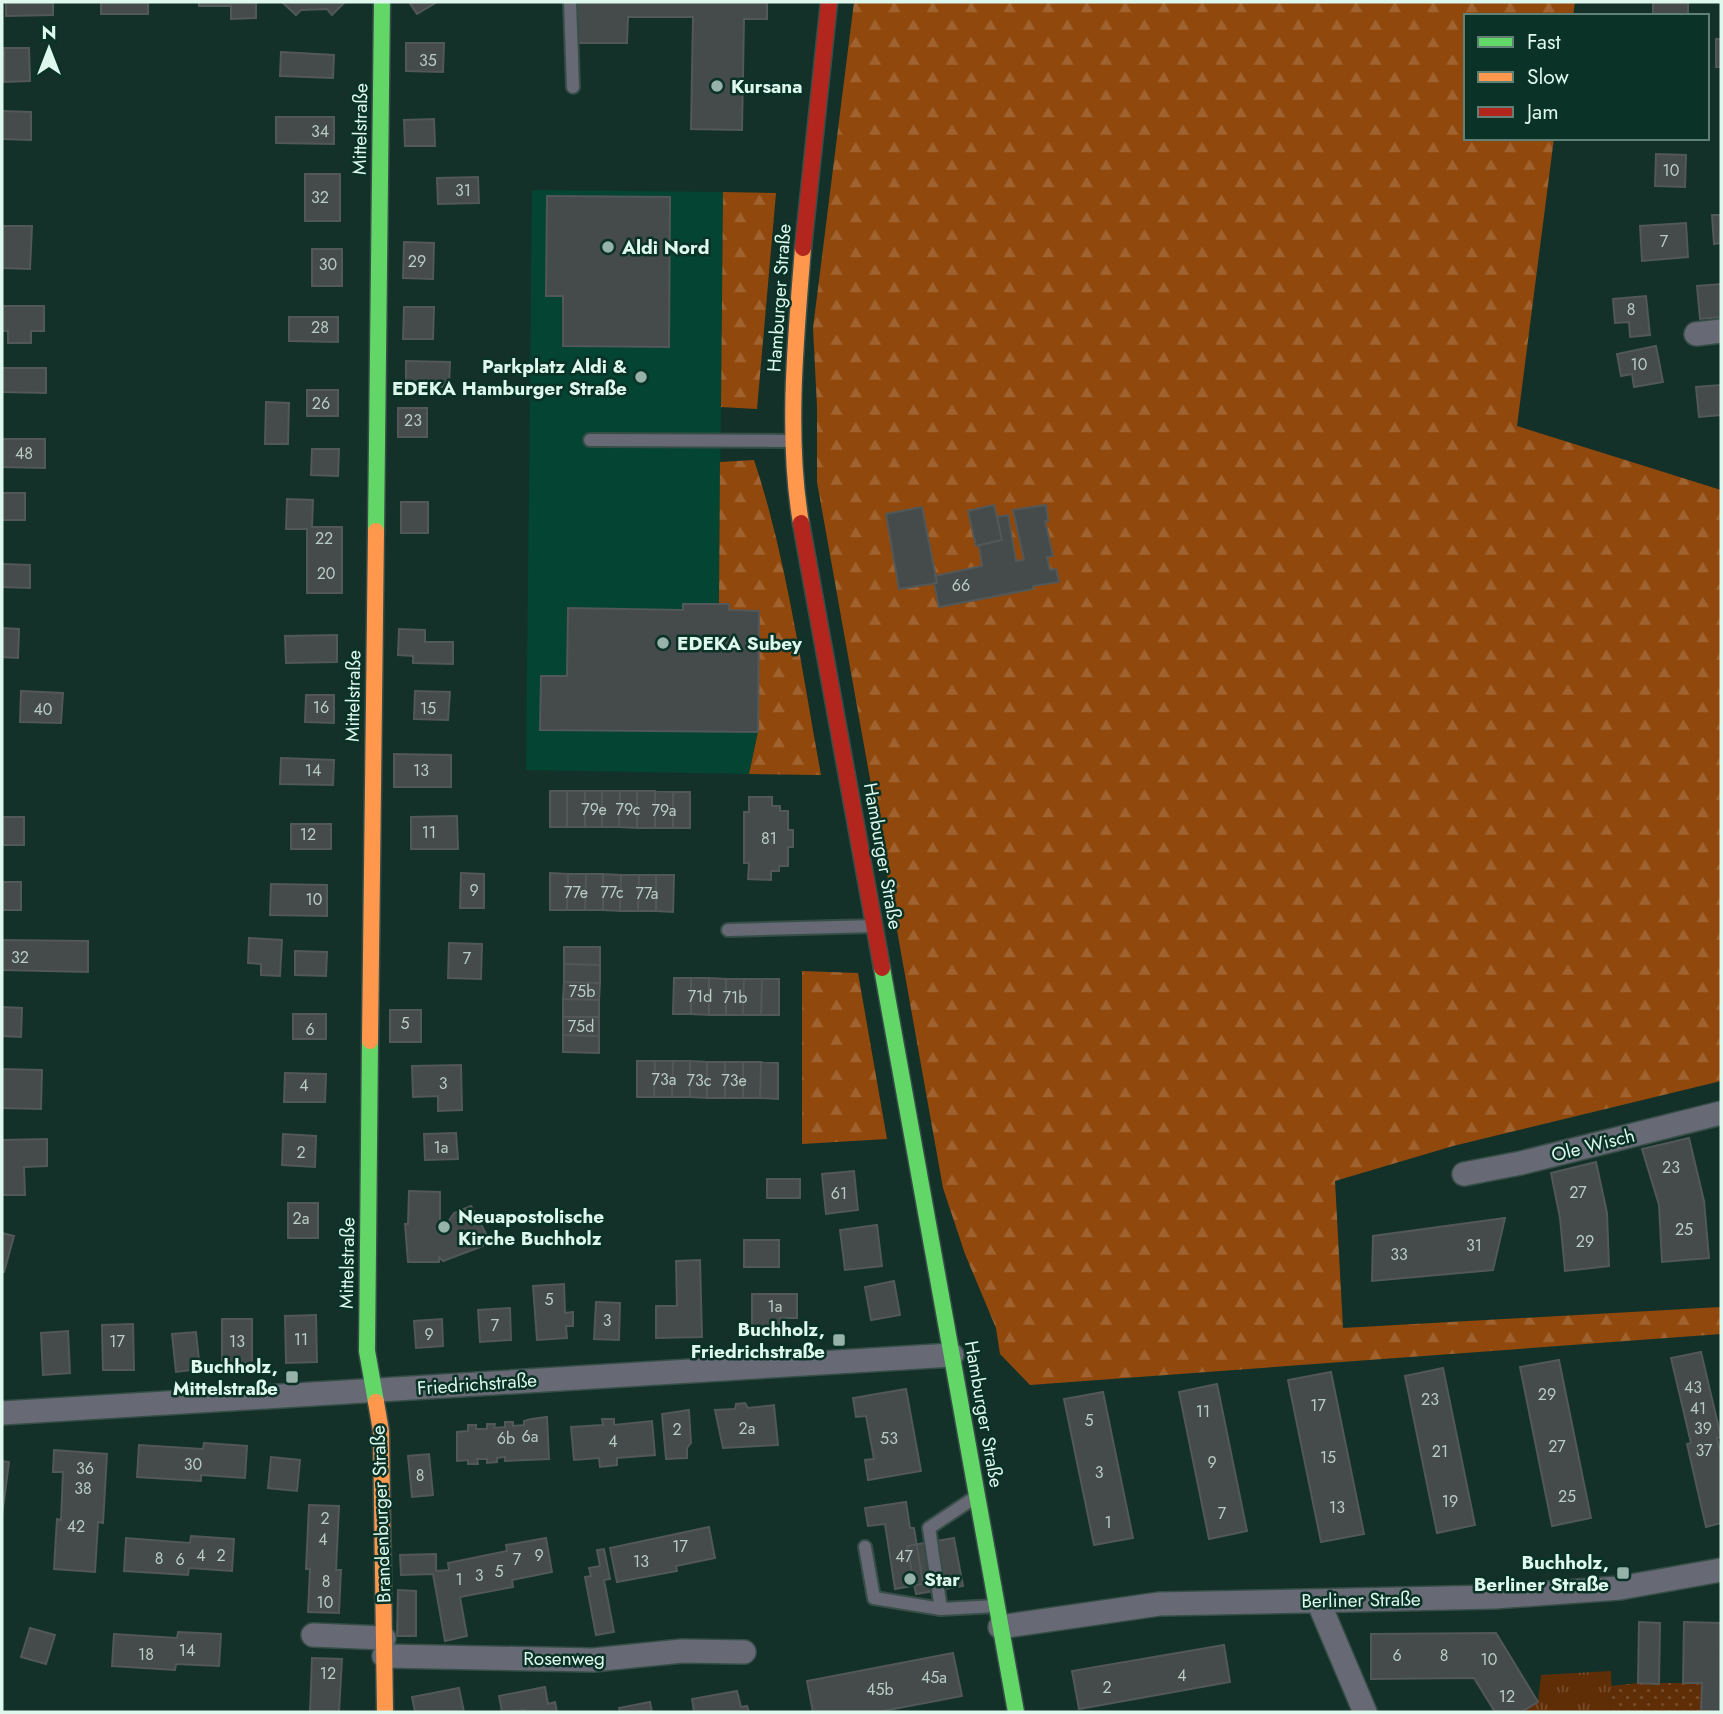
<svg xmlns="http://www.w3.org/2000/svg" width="1723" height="1714" viewBox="0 0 1723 1714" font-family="Jost,sans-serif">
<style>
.built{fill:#034433}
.grass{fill:url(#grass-tufts)}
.forest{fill:url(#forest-firs)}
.park{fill:url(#park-dots)}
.building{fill:#454a4a;stroke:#525757;stroke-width:2}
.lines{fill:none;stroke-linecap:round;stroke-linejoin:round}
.lane-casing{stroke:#374e48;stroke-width:16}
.street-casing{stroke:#374e48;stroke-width:26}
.fast-casing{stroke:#374e48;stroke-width:19}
.slow-casing{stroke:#374e48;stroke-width:19}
.jam-casing{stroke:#374e48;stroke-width:19}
.lane{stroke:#676a75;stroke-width:12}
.street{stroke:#676a75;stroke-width:23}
.fast{stroke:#63d668;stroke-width:16}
.slow{stroke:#ff974d;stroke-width:16}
.jam{stroke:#b3261e;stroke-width:16}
.poi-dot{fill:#97b2a8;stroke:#0a3226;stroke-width:2.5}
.labels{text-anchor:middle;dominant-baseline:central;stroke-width:5;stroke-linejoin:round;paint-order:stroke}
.number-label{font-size:16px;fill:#b8ccc4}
.poi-label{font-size:19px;font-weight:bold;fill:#def8ed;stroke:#0a3226;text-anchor:start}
.street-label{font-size:19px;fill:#def8ed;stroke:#0a3226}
</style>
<defs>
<pattern id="grass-tufts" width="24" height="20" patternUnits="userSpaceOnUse" patternTransform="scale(1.75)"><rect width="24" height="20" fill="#602e06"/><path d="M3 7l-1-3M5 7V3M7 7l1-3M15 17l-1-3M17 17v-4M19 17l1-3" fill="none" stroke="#764d2b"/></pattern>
<pattern id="forest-firs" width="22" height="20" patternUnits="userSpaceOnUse" patternTransform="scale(1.75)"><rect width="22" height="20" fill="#91480c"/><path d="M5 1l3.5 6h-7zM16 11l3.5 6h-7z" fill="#a06330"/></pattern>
<pattern id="park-dots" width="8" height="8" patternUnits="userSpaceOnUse" patternTransform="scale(1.75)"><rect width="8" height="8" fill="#602e06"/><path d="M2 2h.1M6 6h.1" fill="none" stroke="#764d2b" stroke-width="1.8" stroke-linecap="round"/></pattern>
</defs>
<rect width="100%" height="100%" fill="#143129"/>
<path class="built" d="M532 190 723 192 719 604H729L730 610 759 611 758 732 749 774 526 770Z"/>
<path class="grass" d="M1611 1671 1612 1712H1521L1538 1702 1541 1675Z"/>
<path class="forest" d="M854 2H1575L1573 16H1466V138H1554L1517 426 1721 490V1081L1453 1146 1335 1181 1343 1328 1721 1307V1334L1030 1385 1000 1354 996 1328 965 1254 943 1188 817 482V407L813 328Z
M723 192 776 193 757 409 721 407Z
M754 460C787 559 802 672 821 775L749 774 758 732 759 611 729 610V604H719L720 462Z
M802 971 858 973 887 1139 802 1144Z"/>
<path class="park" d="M1638 1683H1702L1701 1712H1612L1611 1686Z"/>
<path class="building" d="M6 2H53V15L6 16Z
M101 2H148V14H101Z
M199 2H256V18L231 19V6H199Z
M282 2H345L332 15 327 9 301 10 296 15Z
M409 2H437L417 14Z
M575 2H767V19H744L742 130 691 129 693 17H628L627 43H575Z
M1653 2H1688V14H1653Z
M1716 39H1721V67H1716Z
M406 43H444L443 72 406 71Z
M4 48H29L30 81 4 82Z
M281 52 334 55 333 78 280 76Z
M2 111 31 112V140L2 139Z
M276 117H334V144L276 143Z
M434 119 435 146H405L404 120Z
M1656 154 1686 155 1685 187 1655 186Z
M305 174H340V221H305Z
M478 177 479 203 438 204 437 178Z
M547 196 670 197 669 347 563 346V296H546Z
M1712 215H1721V243L1714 244Z
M1686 223 1688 257 1642 261 1640 226Z
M2 226H32L30 269 2 268Z
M404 242 434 243 433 279 403 278Z
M312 249H342V286H312Z
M1721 284V317L1700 319 1697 286Z
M1646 296 1650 335 1630 337 1629 322 1615 323 1613 299Z
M2 306H44V331H31V343H8V331H2Z
M404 307H434L433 339H403Z
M289 317H338V342L289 341Z
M1656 346 1663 382 1634 387 1632 374 1621 376 1617 354Z
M406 361 450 362 449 387H406Z
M2 368H46V393L2 392Z
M1721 385V415L1699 417 1696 387Z
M307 390H338V416H307Z
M266 402 289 403 288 444H265Z
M398 408H427V437H398Z
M2 439H45V468L2 467Z
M312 449H339L338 476 311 475Z
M2 493H25V520H2Z
M287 499 313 500 312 527H342V593H307V529H286Z
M401 502H428V533H401Z
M994 505 1002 540 976 546 968 511Z
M1046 505 1048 521H1045L1053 556 1047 557 1050 570 1056 569 1059 582 1033 586V589L939 607 934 583H937L935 576 982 566 979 545 1002 540 997 517 1008 515 1016 561 1024 560 1013 510Z
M922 507 937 583 899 589 886 514Z
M2 564 30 565V588L2 587Z
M683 604H729V610L759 611 758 732 540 730 541 676H567L568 608 683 610Z
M2 628 19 629 18 658 2 657Z
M399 629 425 630V642H453V664L413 663V656L398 655Z
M337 635V662L286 663 285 636Z
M21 691 63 693 61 723 20 722Z
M415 691 450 692 448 720 414 719Z
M306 695H334V723L305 722Z
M394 754 451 755V787H394Z
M281 758 334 760 333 785 280 784Z
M550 791H567V827H550Z
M567 791H585V827H567Z
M585 791H602V827H585Z
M602 791H620L619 827H602Z
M620 791H637V828L619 827Z
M637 791H655V828H637Z
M655 791 673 792V828H655Z
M673 792H690V828H673Z
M749 797H772V806H780V811H788V830H793V847H788V866H779V871H771V880L748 879 749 863H744V812H749Z
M457 816 458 849H411V817Z
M2 817H24V845H2Z
M291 824H331V849H291Z
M461 873 484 874V908H460Z
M550 873 568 874 567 910H550Z
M568 874H586L585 910H567Z
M586 874H603V910H585Z
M603 874 621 875 620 911 603 910Z
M621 875H639L638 911H620Z
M639 875H656V911H638Z
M656 875H674L673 912 656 911Z
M2 882H21V910H2Z
M271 884 327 885V916L270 915Z
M249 938 282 940 280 976 261 975V964L248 963Z
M2 940 88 941V972L2 970Z
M449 943 482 944 481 979 448 978Z
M564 947H600V965L564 964Z
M295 951 327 952 326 976 295 975Z
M564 964 600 965V983L564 982Z
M674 978H691V1014H673Z
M691 978H709V1015L691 1014Z
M709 978 726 979V1015H709Z
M726 979H744L743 1015H726Z
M744 979H762L761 1015H743Z
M762 979H779V1015H761Z
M564 982 600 983 599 1000 563 999Z
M563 999 599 1000V1017H563Z
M2 1007 22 1008 21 1037 2 1036Z
M390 1010H421V1042H390Z
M293 1014H326V1039H293Z
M563 1017H599V1036L563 1035Z
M563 1035 599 1036V1053L563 1052Z
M637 1061H655L654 1097H637Z
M655 1061H673L672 1097H654Z
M673 1061H690V1097H672Z
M690 1061 707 1062V1098L690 1097Z
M707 1062H725V1098H707Z
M725 1062H743V1098H725Z
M743 1062H761L760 1098H743Z
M761 1062 778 1063V1099L760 1098Z
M461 1065 462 1110 438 1111V1096L413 1097 412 1066Z
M2 1069 42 1070 41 1109 2 1108Z
M285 1073 326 1074 325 1102H284Z
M456 1133 458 1159 425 1160 424 1134Z
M283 1134 316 1136 315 1167 282 1165Z
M1689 1138 1704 1201 1709 1258 1662 1262 1659 1205 1642 1149Z
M47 1139V1166L24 1167 25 1195H2V1140Z
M1596 1162 1607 1213 1609 1266 1565 1271 1560 1218 1551 1173Z
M854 1171 858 1210 826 1214 822 1174Z
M767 1179H800V1198H767Z
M409 1191 440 1192V1223L448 1222 454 1213 471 1206 486 1234 483 1246 443 1261 439 1257V1262H408L405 1224H408Z
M288 1203H318V1238H288Z
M1505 1218 1493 1270 1372 1281 1373 1236Z
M877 1225 882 1266 845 1270 840 1230Z
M2 1233 14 1236 4 1272H2Z
M744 1240H779V1267H744Z
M700 1260 702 1337 656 1338V1306H677L676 1261Z
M894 1281 900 1315 871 1320 865 1287Z
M564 1284 565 1313 573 1312V1326H566L567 1338 537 1340 533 1286Z
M752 1294H797V1318H780V1334H752Z
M596 1302 620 1303 619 1340 594 1339Z
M510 1308 511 1340 480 1342 478 1310Z
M316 1315 317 1362 286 1363 285 1316Z
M222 1319H252V1363H222Z
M442 1319 443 1346 416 1348 414 1321Z
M133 1324 134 1370H103L102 1325Z
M68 1331 70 1373 43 1375 41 1333Z
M196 1332 200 1369 176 1372 172 1334Z
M1701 1352 1721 1437 1717 1438 1721 1456V1523L1706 1527 1687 1444 1691 1443 1671 1358Z
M1559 1360 1591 1518 1552 1526 1520 1367Z
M1443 1368 1475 1525 1437 1533 1405 1376Z
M1331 1372 1364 1534 1321 1542 1288 1380Z
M1217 1384 1247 1531 1209 1539 1179 1392Z
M906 1389 921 1471 868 1480 865 1460 874 1459 866 1416 856 1417 853 1398Z
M1103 1392 1133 1538 1094 1545 1064 1399Z
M745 1403 748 1408 774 1405 778 1445 723 1448 715 1410 735 1409 736 1404Z
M689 1410 691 1443 687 1448V1458L666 1459 662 1414Z
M547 1417 549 1459 505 1461V1457L497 1458V1462L487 1463V1459H477L478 1464H468V1460L457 1461V1432L468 1431V1425H476V1429H487V1424H495L494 1428 505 1427V1422H513V1426L524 1425V1421L531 1419Z
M602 1419H614V1425L652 1421 655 1455 617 1458V1465L600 1467 599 1458 574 1460 571 1427 603 1425Z
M204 1443 247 1446 245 1478 201 1475V1481L137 1477 139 1445 203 1449Z
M54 1450 107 1454 103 1523 98 1522 95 1572 54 1569 57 1519 61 1520 63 1472H53Z
M429 1454 433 1495 412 1497 408 1456Z
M271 1457 300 1460 297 1491 268 1488Z
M2 1461 9 1462 2 1516Z
M906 1502 910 1528H914L923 1584 895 1589 885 1524 868 1526 865 1508Z
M309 1505 339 1506 336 1570H341L339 1613 308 1612 310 1569H306Z
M709 1527 715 1558 676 1566 677 1571 617 1582 610 1548Z
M191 1536 234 1539 232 1571 189 1568 188 1575 124 1571 126 1538 190 1543Z
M546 1538 552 1572 512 1580 513 1587 460 1597 467 1636 445 1641 433 1574 401 1575 400 1555 436 1554V1571L449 1570 448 1563 507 1551 506 1545Z
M954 1538 963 1586 916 1594 907 1546Z
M604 1549 610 1579 604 1580 614 1632 596 1635 585 1577 591 1576 589 1568 600 1566 597 1550Z
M398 1590 416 1591V1636H397Z
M1639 1622 1660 1623 1659 1684 1638 1683Z
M1684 1622 1721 1623 1720 1712H1701L1702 1683H1683Z
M30 1628 55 1635 46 1664 21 1657Z
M178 1632 221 1634 219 1666 176 1664 175 1670 112 1666 114 1634 177 1638Z
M1496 1633 1538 1702 1521 1712H1495L1474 1678 1371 1679V1634Z
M1224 1645 1230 1682 1079 1709 1072 1671Z
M953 1653 962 1696 878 1712H813L807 1681Z
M312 1658 342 1659 339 1712H310Z
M545 1687 548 1704 555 1702 557 1712H526L525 1710 502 1712 499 1696Z
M459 1688 464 1712H415L412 1697Z
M737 1691 741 1707 747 1706 749 1712H694L692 1699Z
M650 1702 652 1712H620L619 1708Z"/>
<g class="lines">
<defs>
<path id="lane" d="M570 2 573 87
M590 440 793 441
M728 930 874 926
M977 1496 929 1528 941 1609 996 1606
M865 1547 874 1598 941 1609"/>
<path id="street" d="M1696 334 1721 331
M1464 1174 1521 1163 1721 1113
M2 1413 952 1355
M1318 1601 1365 1712
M1000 1627 1159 1604 1494 1597 1620 1588 1721 1570
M313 1635 384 1638
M384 1656 593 1660 682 1651 744 1652"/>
<path id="fast" d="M376 531 382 2
M882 968 1016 1712
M370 1041 367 1351 376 1402"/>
<path id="slow" d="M801 523C786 437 796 335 803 248
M370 1041 376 531
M376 1402 381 1431 385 1712"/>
<path id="jam" d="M803 248 829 2
M801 523 882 968"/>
</defs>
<use href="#lane" class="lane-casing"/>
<use href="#street" class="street-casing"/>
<use href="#fast" class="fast-casing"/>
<use href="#slow" class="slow-casing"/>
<use href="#jam" class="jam-casing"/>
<use href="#lane" class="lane"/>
<use href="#street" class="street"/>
<use href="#fast" class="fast"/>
<use href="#slow" class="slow"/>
<use href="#jam" class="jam"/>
</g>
<g class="poi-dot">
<circle cx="717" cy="86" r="7"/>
<circle cx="608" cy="247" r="7"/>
<circle cx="641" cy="377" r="7"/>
<circle cx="663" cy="643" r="7"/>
<circle cx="444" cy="1227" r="7"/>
<rect x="832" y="1333" width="14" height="14" rx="3.5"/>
<rect x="285" y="1370" width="14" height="14" rx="3.5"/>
<rect x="1616" y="1566" width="14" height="14" rx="3.5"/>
<circle cx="910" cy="1579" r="7"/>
</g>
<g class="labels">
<g class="number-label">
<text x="428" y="60">35</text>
<text x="320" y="131">34</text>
<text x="1671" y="170">10</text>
<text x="463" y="190">31</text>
<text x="320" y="197">32</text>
<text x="1664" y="241">7</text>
<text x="417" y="261">29</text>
<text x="328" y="264">30</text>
<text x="1631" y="309">8</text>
<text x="320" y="327">28</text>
<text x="1639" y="364">10</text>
<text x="321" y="403">26</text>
<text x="413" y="420">23</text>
<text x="24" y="453">48</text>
<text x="324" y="538">22</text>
<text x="326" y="573">20</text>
<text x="961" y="585">66</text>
<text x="321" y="707">16</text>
<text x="428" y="708">15</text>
<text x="43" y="709">40</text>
<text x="313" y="770">14</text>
<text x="421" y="770">13</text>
<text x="594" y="809">79e</text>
<text x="628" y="809">79c</text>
<text x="664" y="810">79a</text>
<text x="429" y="832">11</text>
<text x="308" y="834">12</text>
<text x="769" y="838">81</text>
<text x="474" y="890">9</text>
<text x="576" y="892">77e</text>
<text x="612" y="892">77c</text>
<text x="647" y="893">77a</text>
<text x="314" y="899">10</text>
<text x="20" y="957">32</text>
<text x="467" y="958">7</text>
<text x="582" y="991">75b</text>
<text x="700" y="996">71d</text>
<text x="735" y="997">71b</text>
<text x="405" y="1023">5</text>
<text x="581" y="1026">75d</text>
<text x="310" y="1029">6</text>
<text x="664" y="1079">73a</text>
<text x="699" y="1080">73c</text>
<text x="734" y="1080">73e</text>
<text x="443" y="1083">3</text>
<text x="304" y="1085">4</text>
<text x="441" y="1147">1a</text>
<text x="301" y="1152">2</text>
<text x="1671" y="1167">23</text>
<text x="1578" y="1192">27</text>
<text x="839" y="1193">61</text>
<text x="301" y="1218">2a</text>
<text x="1684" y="1229">25</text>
<text x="1585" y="1241">29</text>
<text x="1474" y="1245">31</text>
<text x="1399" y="1254">33</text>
<text x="549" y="1299">5</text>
<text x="775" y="1306">1a</text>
<text x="607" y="1320">3</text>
<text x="495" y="1325">7</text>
<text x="429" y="1334">9</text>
<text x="301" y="1339">11</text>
<text x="117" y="1341">17</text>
<text x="237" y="1341">13</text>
<text x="1693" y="1387">43</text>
<text x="1547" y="1394">29</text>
<text x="1430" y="1399">23</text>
<text x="1318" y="1405">17</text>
<text x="1698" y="1408">41</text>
<text x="1203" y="1411">11</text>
<text x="1089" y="1420">5</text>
<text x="747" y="1428">2a</text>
<text x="1703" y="1428">39</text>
<text x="677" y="1429">2</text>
<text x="530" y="1436">6a</text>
<text x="506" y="1438">6b</text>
<text x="889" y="1438">53</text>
<text x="613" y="1441">4</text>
<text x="1557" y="1446">27</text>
<text x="1704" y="1450">37</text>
<text x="1440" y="1451">21</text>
<text x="1328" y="1457">15</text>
<text x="1212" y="1462">9</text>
<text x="193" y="1464">30</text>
<text x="85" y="1468">36</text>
<text x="1099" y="1472">3</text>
<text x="420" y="1475">8</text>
<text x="83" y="1488">38</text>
<text x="1567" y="1496">25</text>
<text x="1450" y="1501">19</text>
<text x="1337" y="1507">13</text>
<text x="1222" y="1513">7</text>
<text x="325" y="1518">2</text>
<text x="1108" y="1522">1</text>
<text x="76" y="1526">42</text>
<text x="323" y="1539">4</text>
<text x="680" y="1546">17</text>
<text x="201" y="1555">4</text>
<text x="221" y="1555">2</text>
<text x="539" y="1555">9</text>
<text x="904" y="1556">47</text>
<text x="159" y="1558">8</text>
<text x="180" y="1559">6</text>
<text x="517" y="1559">7</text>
<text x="641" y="1561">13</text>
<text x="499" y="1571">5</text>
<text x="479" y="1575">3</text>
<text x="459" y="1579">1</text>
<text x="326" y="1581">8</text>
<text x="325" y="1602">10</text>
<text x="187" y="1650">14</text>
<text x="146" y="1654">18</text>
<text x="1397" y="1655">6</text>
<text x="1444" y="1655">8</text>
<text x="1489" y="1659">10</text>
<text x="328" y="1673">12</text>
<text x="1182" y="1675">4</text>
<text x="934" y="1677">45a</text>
<text x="1107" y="1687">2</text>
<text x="880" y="1689">45b</text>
<text x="1507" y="1696">12</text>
</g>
<g class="poi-label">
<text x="731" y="86">Kursana</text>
<text x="622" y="247">Aldi Nord</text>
<text x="627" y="366" text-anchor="end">Parkplatz Aldi &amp;<tspan x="627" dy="22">EDEKA Hamburger Straße</tspan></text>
<text x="677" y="643">EDEKA Subey</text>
<text x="458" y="1216">Neuapostolische<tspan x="458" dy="22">Kirche Buchholz</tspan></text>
<text x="825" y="1329" text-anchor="end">Buchholz,<tspan x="825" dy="22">Friedrichstraße</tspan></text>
<text x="278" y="1366" text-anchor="end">Buchholz,<tspan x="278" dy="22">Mittelstraße</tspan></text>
<text x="1609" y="1562" text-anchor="end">Buchholz,<tspan x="1609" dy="22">Berliner Straße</tspan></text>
<text x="924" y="1579">Star</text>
</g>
<g class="street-label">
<text transform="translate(360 129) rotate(-89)">Mittelstraße</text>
<text transform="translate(779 298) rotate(-86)">Hamburger Straße</text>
<text transform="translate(353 696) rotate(-89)">Mittelstraße</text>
<text transform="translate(883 856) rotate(80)">Hamburger Straße</text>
<text transform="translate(1593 1145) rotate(-14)">Ole Wisch</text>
<text transform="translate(347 1263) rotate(-89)">Mittelstraße</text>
<text transform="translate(477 1384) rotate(-4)">Friedrichstraße</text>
<text transform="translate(984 1414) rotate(80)">Hamburger Straße</text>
<text transform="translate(381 1514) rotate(-92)">Brandenburger Straße</text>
<text transform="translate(1361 1600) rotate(-1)">Berliner Straße</text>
<text x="564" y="1658">Rosenweg</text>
</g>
</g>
<rect width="1723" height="1714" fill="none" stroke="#def8ed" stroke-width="7"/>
<rect x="1464" y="14" width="245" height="126" fill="#0a3226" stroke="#5f8176" stroke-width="2"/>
<rect x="1478" y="37" width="35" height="10" fill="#63d668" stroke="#5f8176" stroke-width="2"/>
<text x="1527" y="49" font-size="21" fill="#def8ed">Fast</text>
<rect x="1478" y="72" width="35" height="10" fill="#ff974d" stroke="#5f8176" stroke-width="2"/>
<text x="1527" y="84" font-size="21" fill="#def8ed">Slow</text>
<rect x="1478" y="107" width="35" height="10" fill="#b3261e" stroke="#5f8176" stroke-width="2"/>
<text x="1527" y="119" font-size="21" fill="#def8ed">Jam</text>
<g transform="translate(49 49)" stroke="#0a3226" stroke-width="5" paint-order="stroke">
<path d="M0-5L12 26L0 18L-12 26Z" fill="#def8ed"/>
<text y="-10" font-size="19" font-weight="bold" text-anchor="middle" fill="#def8ed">N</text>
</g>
</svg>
